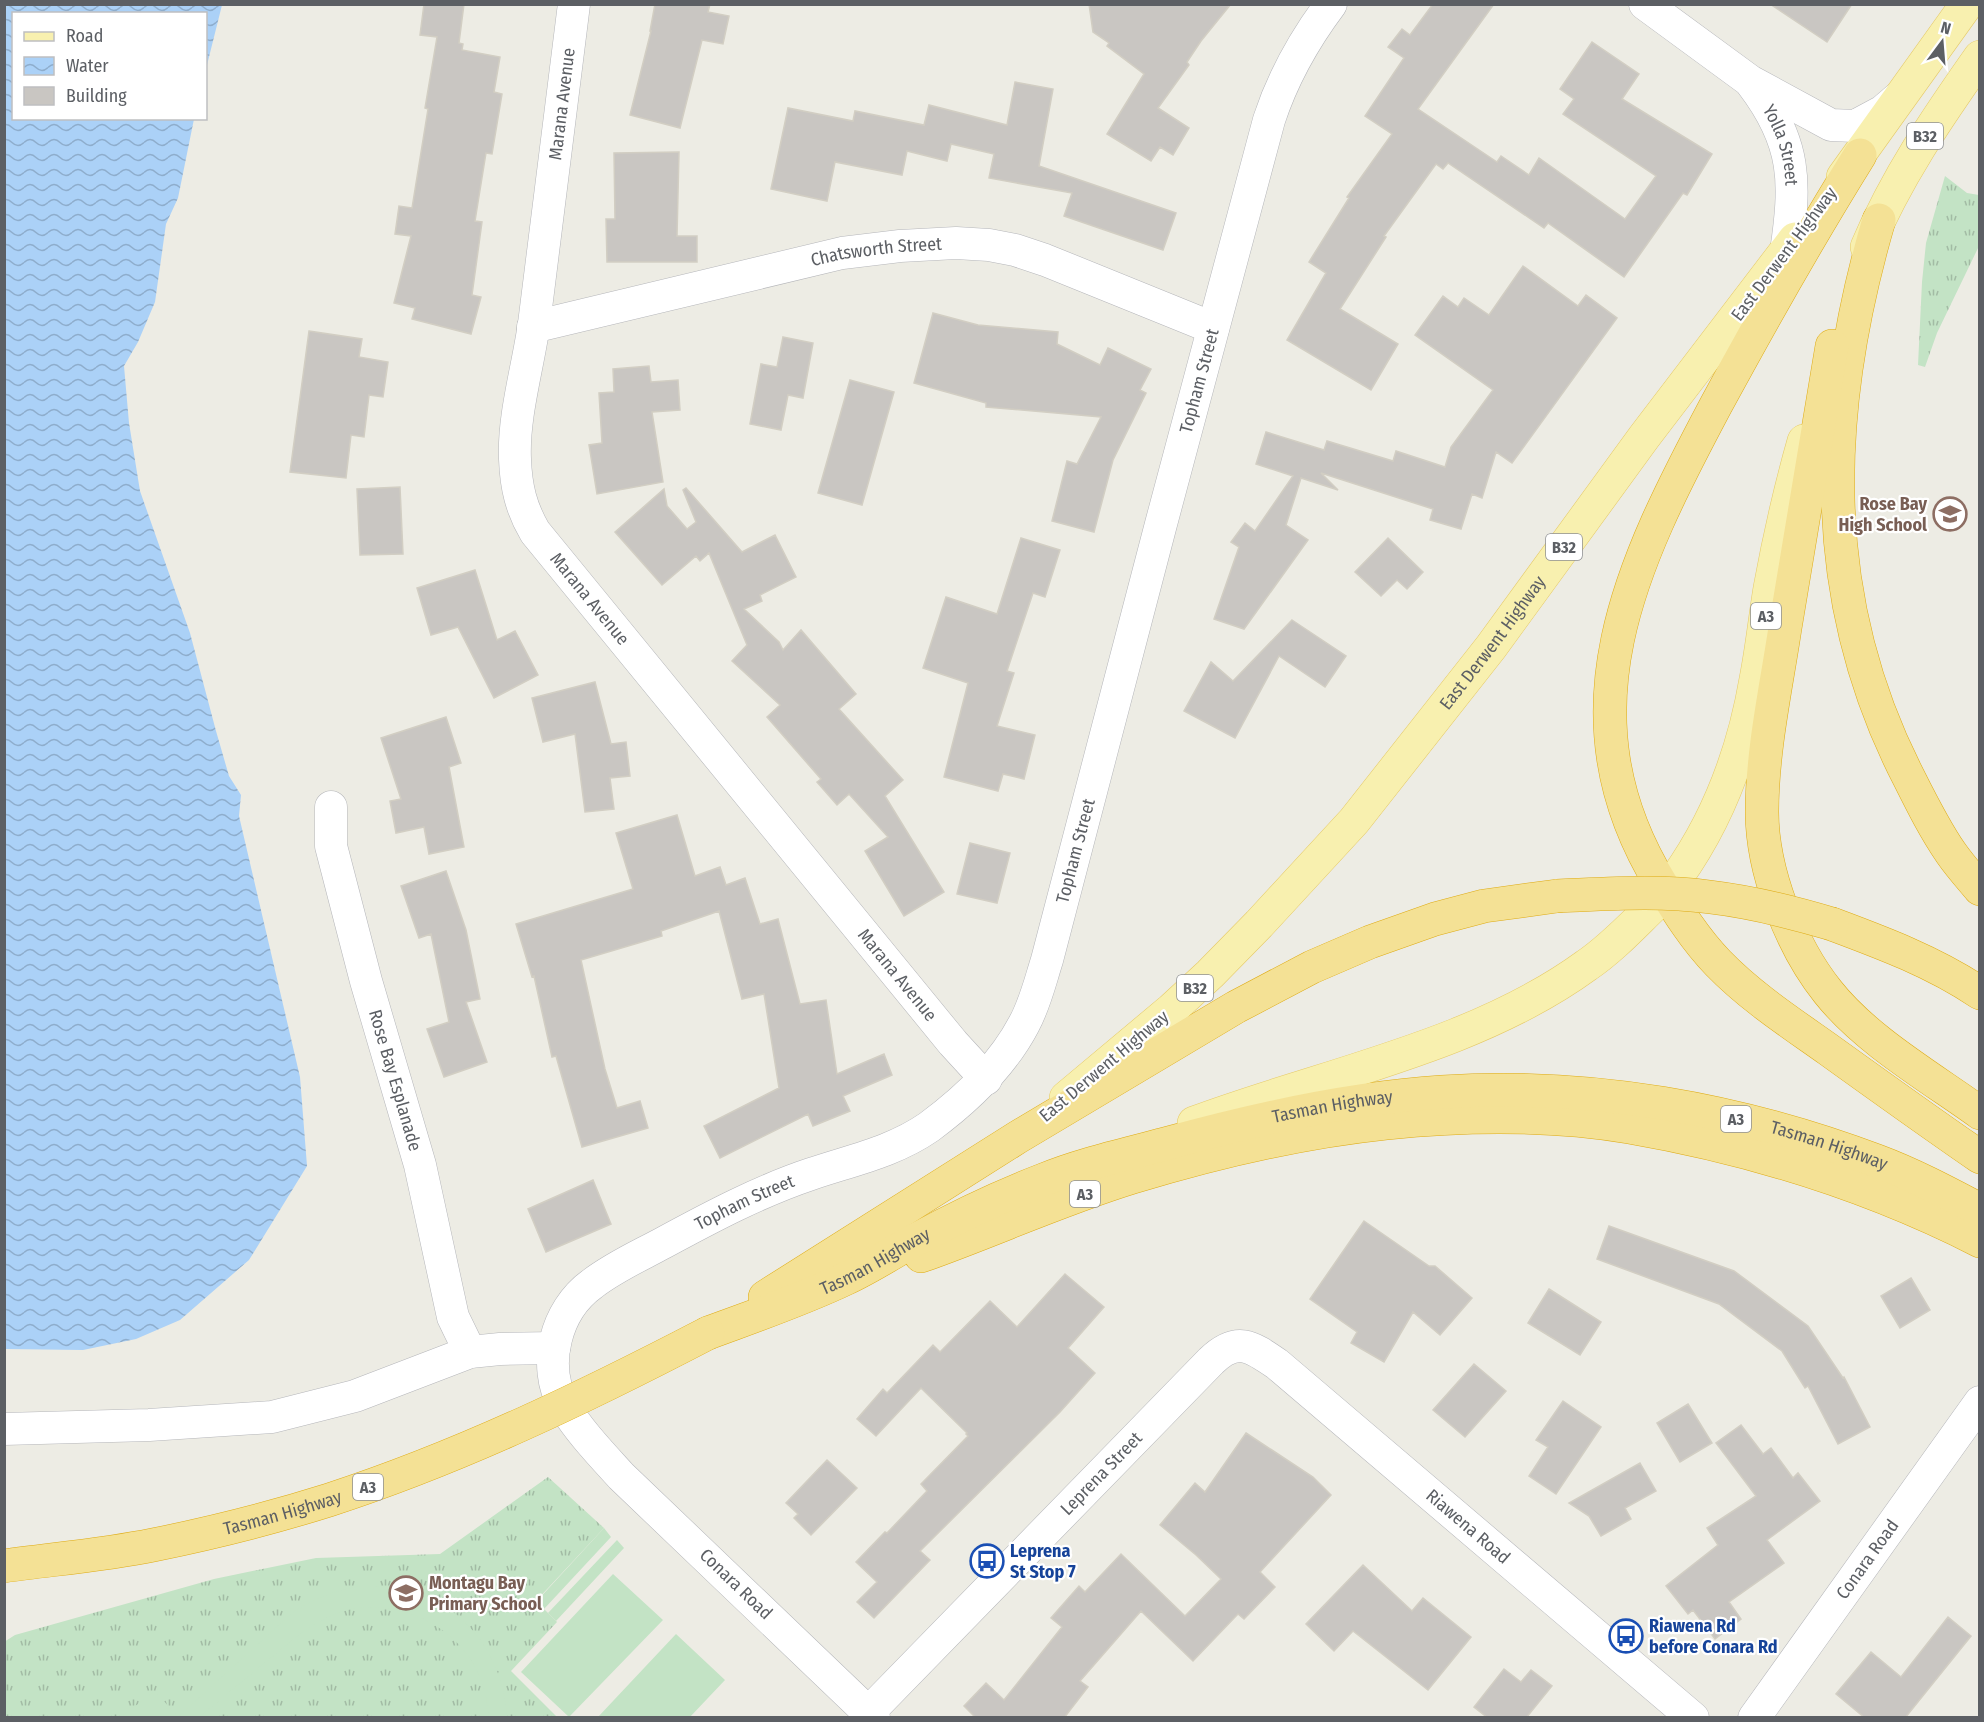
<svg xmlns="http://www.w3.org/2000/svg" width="1984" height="1722" viewBox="0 0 1984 1722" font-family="'Fira Sans Condensed',sans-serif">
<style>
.grass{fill:url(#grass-tufts)}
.pitch{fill:#c3e3c5}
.water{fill:url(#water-waves)}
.building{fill:#c9c6c2;stroke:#d2cec3;stroke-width:1.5}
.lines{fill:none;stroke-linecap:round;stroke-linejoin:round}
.minor-casing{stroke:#b5b6ba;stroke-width:33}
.major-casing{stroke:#e5c966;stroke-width:34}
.highway-casing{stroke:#deab14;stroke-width:34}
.minor{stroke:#fff;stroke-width:32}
.major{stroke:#f8f0af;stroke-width:33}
.highway{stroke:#f4e195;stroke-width:33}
.highway-bridge-casing{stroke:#deab14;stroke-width:34;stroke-linecap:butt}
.highway-bridge{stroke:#f4e195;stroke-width:33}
.labels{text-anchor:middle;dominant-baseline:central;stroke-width:4.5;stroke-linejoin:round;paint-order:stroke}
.shield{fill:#fff;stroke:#8d8f92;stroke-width:1.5}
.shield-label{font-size:16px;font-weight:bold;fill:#5c5f64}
.street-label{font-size:18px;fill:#5c5f64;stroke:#fff}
.education-label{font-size:18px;font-weight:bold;fill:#785e54;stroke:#fff;text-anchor:end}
.transit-label{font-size:18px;font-weight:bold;fill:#164399;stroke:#fff;text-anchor:start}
</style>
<defs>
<pattern id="grass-tufts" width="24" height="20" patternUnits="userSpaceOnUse" patternTransform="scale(1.5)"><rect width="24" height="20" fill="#c3e3c5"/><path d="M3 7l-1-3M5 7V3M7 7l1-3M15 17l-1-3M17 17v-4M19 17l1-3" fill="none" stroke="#a2bba4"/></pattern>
<pattern id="water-waves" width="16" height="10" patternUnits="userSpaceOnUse" patternTransform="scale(1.5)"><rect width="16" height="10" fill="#abd1f7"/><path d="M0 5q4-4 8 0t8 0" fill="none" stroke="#8eadcc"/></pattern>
</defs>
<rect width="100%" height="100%" fill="#edece4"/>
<path class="grass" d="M1945 176 1967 193 1979 195V246L1937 333 1925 367 1918 365 1922 282 1926 243Z
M548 1477 604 1528 536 1601 557 1622 511 1671 557 1717H5L4 1642 15 1635 214 1579 316 1558 440 1554Z"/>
<path class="pitch" d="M604 1528 611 1537 544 1609 536 1602Z
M617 1540 624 1548 556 1621 548 1613Z
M613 1574 663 1620 569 1717 521 1672Z
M361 1586C378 1586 395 1586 411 1590 468 1608 504 1659 507 1717H489C487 1704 486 1690 480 1677 459 1626 400 1598 347 1610 332 1614 319 1622 305 1630L199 1717H121L155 1691 178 1717 292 1613C316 1598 333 1591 361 1586Z
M676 1634 725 1680 690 1717H598Z"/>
<path class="water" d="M5 4 222 5 206 69V14H14V118L194 119 178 198 166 224 155 302 138 342 124 366 129 423 140 491 190 633 216 731 229 776 241 795 239 816 300 1077 307 1166 249 1260 180 1320 136 1339 83 1350 5 1349Z"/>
<path class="building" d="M424 4H464L459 43 463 44 462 50 500 57 494 92 502 94 492 154 486 153 475 221 482 222 472 295 481 297 471 334 412 319 415 308 394 303 411 236 395 234 399 206 412 208 428 109 425 108 437 37 420 35Z
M655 4H710L708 12 729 16 723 44 702 40 680 128 630 115 651 31H650Z
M1089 4H1231L1201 41 1187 62 1189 65 1158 108 1189 128 1173 155 1160 147 1151 161 1107 134 1144 74 1107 46 1109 43 1093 32Z
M1433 4H1494L1418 109 1497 162 1501 156 1529 175 1539 158 1625 219 1656 176 1563 114 1574 99 1560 89 1592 42 1639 74 1622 99 1712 154 1687 195 1683 193 1624 277 1548 223 1544 228 1448 163 1443 169 1436 164 1384 236 1386 237 1340 309 1398 344 1371 390 1287 340 1326 273 1309 262 1349 198 1347 197 1392 134 1365 116 1404 58 1388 47 1402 29 1410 35Z
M1770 4H1852L1827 42Z
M1015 82 1053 89 1039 166 1176 213 1163 250 1064 216 1072 193 989 178 994 154 951 144 947 161 907 151 902 175 835 162 827 201 771 189 788 108 853 121 855 111 924 125 929 105 1007 125Z
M679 152 677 236H697V262H607L606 219H615L614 153Z
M1523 266 1578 306 1586 295 1617 318 1512 463 1496 452 1482 498 1472 494 1461 529 1430 520 1433 509 1321 473 1338 490 1301 478 1286 525 1308 540 1244 629 1214 619 1239 547 1231 542 1245 523 1255 531 1293 476 1256 464 1266 432 1324 450 1327 441 1393 461 1396 451 1445 467 1451 447 1493 390 1415 335 1443 296 1458 307 1464 298 1489 315Z
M933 313 978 325 1058 332 1057 344 1100 365 1108 348 1151 369 1140 390 1146 393 1113 460 1094 532 1052 521 1067 461 1077 464 1101 417 986 407V403L914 383Z
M309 331 362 339 359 357 388 362 383 397 369 395 364 437 351 435 346 478 290 472Z
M783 337 813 343 803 398 788 395 781 430 750 424 761 364 777 367Z
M649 366 651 382 678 380 680 410 652 412 663 482 597 494 589 445 602 443 599 393 614 392 613 369Z
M850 380 894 392 862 505 818 493Z
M400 487 403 554 360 555 357 489Z
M686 488 742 552 775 535 796 577 760 595 762 601 744 609 779 642 783 650 801 630 856 694 839 709 903 780 885 796 944 892 904 916 865 851 888 837 849 794 837 805 817 782 821 779 767 717 780 705 732 661 747 645 709 553 700 561 696 556 662 585 615 532 664 489 667 506 687 529 696 522 683 490Z
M1021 538 1060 550 1045 597 1033 593 1007 671 1014 673 997 726 1035 735 1024 779 1003 774 998 791 944 777 968 683 923 668 946 597 997 614Z
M1388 538 1423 572 1407 589 1397 580 1381 596 1355 572Z
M475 570 497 640 515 631 538 675 494 698 458 627 431 635 417 588Z
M1292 620 1346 656 1325 687 1279 656 1235 738 1184 711 1211 662 1233 681Z
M595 682 611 744 626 742 630 776 610 778 614 809 585 812 575 734 543 742 532 698Z
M446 717 461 763 449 767 464 847 429 854 424 827 396 833 390 801 401 799 381 738Z
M677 815 695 876 720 867 726 885 745 878 760 924 778 919 800 1004 826 1000 837 1074 884 1054 892 1075 843 1096 850 1111 813 1126 808 1114 720 1158 704 1126 779 1088 764 994 742 999 719 911 661 931 662 936 581 960 605 1069 617 1108 640 1101 648 1128 582 1147 556 1056 552 1057 534 976 532 977 516 924 633 889 616 833Z
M970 843 1010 853 997 903 957 894Z
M446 871 466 930 480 999 466 1002 487 1062 444 1077 427 1029 449 1022 431 934 419 938 401 886Z
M593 1180 611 1224 546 1252 528 1209Z
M1364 1221 1429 1266H1435L1472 1298 1440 1335 1413 1312 1384 1362 1351 1343 1357 1332 1310 1299Z
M1609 1226 1734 1271 1808 1326 1843 1378 1844 1377 1870 1427 1838 1444 1808 1386 1805 1388 1782 1351 1719 1304 1597 1259Z
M1065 1274 1104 1307 1068 1348 1095 1373 1060 1412 920 1551 930 1560 874 1618 857 1602 877 1582 856 1562 885 1532 887 1533 927 1491 921 1484 968 1436 966 1434 967 1433 921 1388 876 1436 857 1419 883 1389 887 1393 933 1345 940 1352 990 1301 1017 1327Z
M1911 1278 1930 1310 1900 1328 1881 1296Z
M1549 1289 1601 1322 1580 1355 1528 1323Z
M1474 1364 1506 1391 1465 1437 1433 1410Z
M1563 1401 1601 1427 1556 1494 1529 1476 1548 1447 1536 1440Z
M1688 1404 1712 1443 1680 1462 1657 1423Z
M1741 1425 1763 1454 1771 1448 1793 1478 1798 1473 1820 1501 1767 1540 1784 1563 1729 1602 1741 1619 1715 1639 1693 1610 1688 1614 1666 1586 1718 1545 1707 1528 1756 1496 1716 1443Z
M1246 1433 1313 1477 1331 1495 1260 1572 1275 1587 1244 1619 1238 1614 1193 1661 1141 1611 1080 1681 1088 1687 1064 1718H976L964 1706 986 1683 1004 1700 1062 1627 1051 1618 1079 1586 1085 1592 1121 1554 1185 1616 1221 1579 1196 1555 1160 1525 1195 1483 1205 1492Z
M827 1460 857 1488 811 1535 794 1518 798 1514 786 1503Z
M1640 1463 1656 1491 1625 1508 1631 1519 1601 1536 1589 1516 1569 1503Z
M1363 1565 1412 1611 1423 1598 1471 1637 1428 1690 1353 1631 1334 1651 1306 1624Z
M1948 1617 1971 1636 1905 1718H1865L1836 1694 1871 1652 1901 1677Z
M1504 1669 1521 1682 1531 1670 1552 1686 1526 1718H1488L1474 1707Z"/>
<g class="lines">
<defs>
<g id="minor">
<path id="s1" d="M574 4C561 111 548 218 534 324 528 367 513 416 515 459 516 487 521 508 535 532L953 1043 986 1079"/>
<path d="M1645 4 1750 81 1831 125 1855 126 1883 111 1897 99"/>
<path id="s2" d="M1752 84C1797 143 1796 183 1786 252"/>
<path id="s3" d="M533 327 842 253 900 246 956 243 989 245 1015 250 1045 260 1213 328"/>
<path id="s4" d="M331 807V846L366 981 420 1165 453 1317 470 1352"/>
<path d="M4 1429 149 1425 272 1417 355 1396 470 1352 500 1349 554 1348"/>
<path id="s5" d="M869 1712 1211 1361C1237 1336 1251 1346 1277 1364L1693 1718"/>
<path id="s6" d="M874 1718 621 1476C601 1454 579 1431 564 1406 541 1365 556 1310 592 1284 614 1267 639 1256 663 1243 711 1217 760 1191 811 1174 852 1160 893 1152 929 1127 967 1099 1002 1066 1024 1024 1035 1004 1040 982 1047 960L1161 524 1269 120C1283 77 1304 40 1331 4"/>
<path id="s7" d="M1754 1718 1980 1402"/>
</g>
<g id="major">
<path d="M1843 177 1967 4"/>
<path d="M1867 247C1896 178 1937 118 1980 57"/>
<path d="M1677 877C1719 818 1744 749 1756 679 1762 649 1765 618 1770 588 1779 539 1790 490 1804 441"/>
<path id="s8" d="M1066 1098 1171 1010 1210 974 1259 924 1354 821 1491 647 1644 437 1795 239"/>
<path d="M1194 1123C1322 1075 1475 1047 1587 965 1612 948 1633 925 1655 904"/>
</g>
<g id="highway">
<path d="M1860 155C1809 237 1762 320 1716 405 1632 563 1556 713 1661 884 1678 912 1695 939 1718 963 1751 997 1791 1023 1829 1050 1879 1086 1929 1122 1980 1157"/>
<path d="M1879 220C1823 411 1816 598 1909 778 1922 804 1935 830 1951 853 1960 866 1970 877 1980 889"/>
<path d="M1832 346C1816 440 1800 534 1785 628 1776 688 1762 750 1762 812 1762 871 1791 946 1828 992 1866 1040 1930 1077 1980 1113"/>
<path d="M1832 924C1883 943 1934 962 1980 993"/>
<path d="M921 1256C992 1231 1061 1199 1133 1177 1215 1152 1301 1132 1386 1123 1465 1115 1551 1114 1629 1127 1750 1148 1870 1185 1980 1241"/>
<path d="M765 1297 1018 1137 1236 1007 1312 967 1370 942 1435 919 1484 906 1557 896"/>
<path id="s9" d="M708 1333C754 1316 801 1300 845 1279 869 1268 892 1253 915 1240 957 1217 999 1197 1043 1180 1082 1164 1124 1155 1165 1144 1255 1119 1349 1098 1442 1092 1589 1082 1739 1109 1877 1161 1912 1174 1946 1192 1980 1210"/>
</g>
</defs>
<use href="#minor" class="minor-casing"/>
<use href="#major" class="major-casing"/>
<use href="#highway" class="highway-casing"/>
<use href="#minor" class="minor"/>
<use href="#major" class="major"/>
<use href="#highway" class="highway"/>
<defs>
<g id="highway-bridge">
<path d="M1557 896C1607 894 1659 890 1710 897 1752 902 1792 912 1832 924"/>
<path id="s10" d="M4 1566C54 1559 104 1555 153 1545 212 1533 272 1518 329 1500 461 1457 585 1397 708 1333"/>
</g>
</defs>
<use href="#highway-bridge" class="highway-bridge-casing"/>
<use href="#highway-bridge" class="highway-bridge"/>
</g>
<defs>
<symbol id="school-ring" viewBox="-11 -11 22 22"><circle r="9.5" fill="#fff" stroke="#8d6e63" stroke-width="1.5"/><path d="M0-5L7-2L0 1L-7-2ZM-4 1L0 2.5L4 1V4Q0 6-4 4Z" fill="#8d6e63"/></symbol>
<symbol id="bus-ring" viewBox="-11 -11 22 22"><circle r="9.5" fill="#fff" stroke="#1a4fb4" stroke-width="1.5"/><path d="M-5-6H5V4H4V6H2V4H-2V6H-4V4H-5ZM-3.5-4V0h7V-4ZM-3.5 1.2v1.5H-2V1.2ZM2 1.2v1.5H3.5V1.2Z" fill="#1a4fb4"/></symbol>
</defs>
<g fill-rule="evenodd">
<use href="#school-ring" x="1931" y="495" width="38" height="38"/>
<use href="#bus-ring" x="968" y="1542" width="38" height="38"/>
<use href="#school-ring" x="387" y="1574" width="38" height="38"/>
<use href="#bus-ring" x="1607" y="1617" width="38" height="38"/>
</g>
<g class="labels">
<g class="shield">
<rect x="1907" y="123" width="36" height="26" rx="4.5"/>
<rect x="1546" y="534" width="36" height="26" rx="4.5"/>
<rect x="1751" y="603" width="30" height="26" rx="4.5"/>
<rect x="1177" y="975" width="36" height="26" rx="4.5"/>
<rect x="1721" y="1106" width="30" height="26" rx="4.5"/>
<rect x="1070" y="1181" width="30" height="26" rx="4.5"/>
<rect x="353" y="1474" width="30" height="26" rx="4.5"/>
</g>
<g class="shield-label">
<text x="1925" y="136">B32</text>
<text x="1564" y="547">B32</text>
<text x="1766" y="616">A3</text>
<text x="1195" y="988">B32</text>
<text x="1736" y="1119">A3</text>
<text x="1085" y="1194">A3</text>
<text x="368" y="1487">A3</text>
</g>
<g class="street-label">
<text transform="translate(562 104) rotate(-83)">Marana Avenue</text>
<text stroke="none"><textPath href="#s2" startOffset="69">Yolla Street</textPath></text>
<text stroke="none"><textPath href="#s3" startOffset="352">Chatsworth Street</textPath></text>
<text transform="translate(1784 254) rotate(-53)">East Derwent Highway</text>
<text stroke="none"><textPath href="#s6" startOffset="1758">Topham Street</textPath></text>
<text stroke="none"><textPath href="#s1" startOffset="622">Marana Avenue</textPath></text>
<text stroke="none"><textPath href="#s8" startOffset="626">East Derwent Highway</textPath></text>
<text stroke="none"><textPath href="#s6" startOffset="1272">Topham Street</textPath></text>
<text stroke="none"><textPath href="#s1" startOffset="1108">Marana Avenue</textPath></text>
<text transform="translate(1104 1066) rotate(-40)">East Derwent Highway</text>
<text stroke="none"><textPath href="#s4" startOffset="282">Rose Bay Esplanade</textPath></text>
<text stroke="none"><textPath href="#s9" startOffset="668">Tasman Highway</textPath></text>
<text stroke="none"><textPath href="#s9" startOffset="1172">Tasman Highway</textPath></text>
<text stroke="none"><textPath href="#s6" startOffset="750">Topham Street</textPath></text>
<text stroke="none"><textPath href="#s9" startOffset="182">Tasman Highway</textPath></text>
<text stroke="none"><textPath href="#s5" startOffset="333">Leprena Street</textPath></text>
<text stroke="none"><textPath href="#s10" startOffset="284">Tasman Highway</textPath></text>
<text stroke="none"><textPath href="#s5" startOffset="816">Riawena Road</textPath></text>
<text stroke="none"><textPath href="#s7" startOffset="195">Conara Road</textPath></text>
<text transform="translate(736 1584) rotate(44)">Conara Road</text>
</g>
<g class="education-label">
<text x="1927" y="504">Rose Bay<tspan x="1927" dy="21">High School</tspan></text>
<text x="429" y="1583" text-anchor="start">Montagu Bay<tspan x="429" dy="21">Primary School</tspan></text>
</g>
<g class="transit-label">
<text x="1010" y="1551">Leprena<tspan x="1010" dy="21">St Stop 7</tspan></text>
<text x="1649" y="1626">Riawena Rd<tspan x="1649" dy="21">before Conara Rd</tspan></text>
</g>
</g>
<rect width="1984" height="1722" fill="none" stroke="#5c5f64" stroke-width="12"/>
<rect x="12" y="12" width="195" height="108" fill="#ffffff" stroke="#bebfc1" stroke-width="1.5"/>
<rect x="24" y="32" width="30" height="9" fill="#f8f0af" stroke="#bebfc1" stroke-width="1.5"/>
<text x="66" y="42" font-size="18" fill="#5c5f64">Road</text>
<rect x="24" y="57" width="30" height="18" fill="url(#water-waves)" stroke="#bebfc1" stroke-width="1.5"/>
<text x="66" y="72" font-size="18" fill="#5c5f64">Water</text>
<rect x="24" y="87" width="30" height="18" fill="#c9c6c2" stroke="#bebfc1" stroke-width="1.5"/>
<text x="66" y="102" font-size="18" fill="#5c5f64">Building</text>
<g transform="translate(1942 42) rotate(16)" stroke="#ffffff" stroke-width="4.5" paint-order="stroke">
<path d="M0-4.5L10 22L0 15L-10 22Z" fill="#5c5f64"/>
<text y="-9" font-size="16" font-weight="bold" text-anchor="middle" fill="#5c5f64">N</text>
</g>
</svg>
